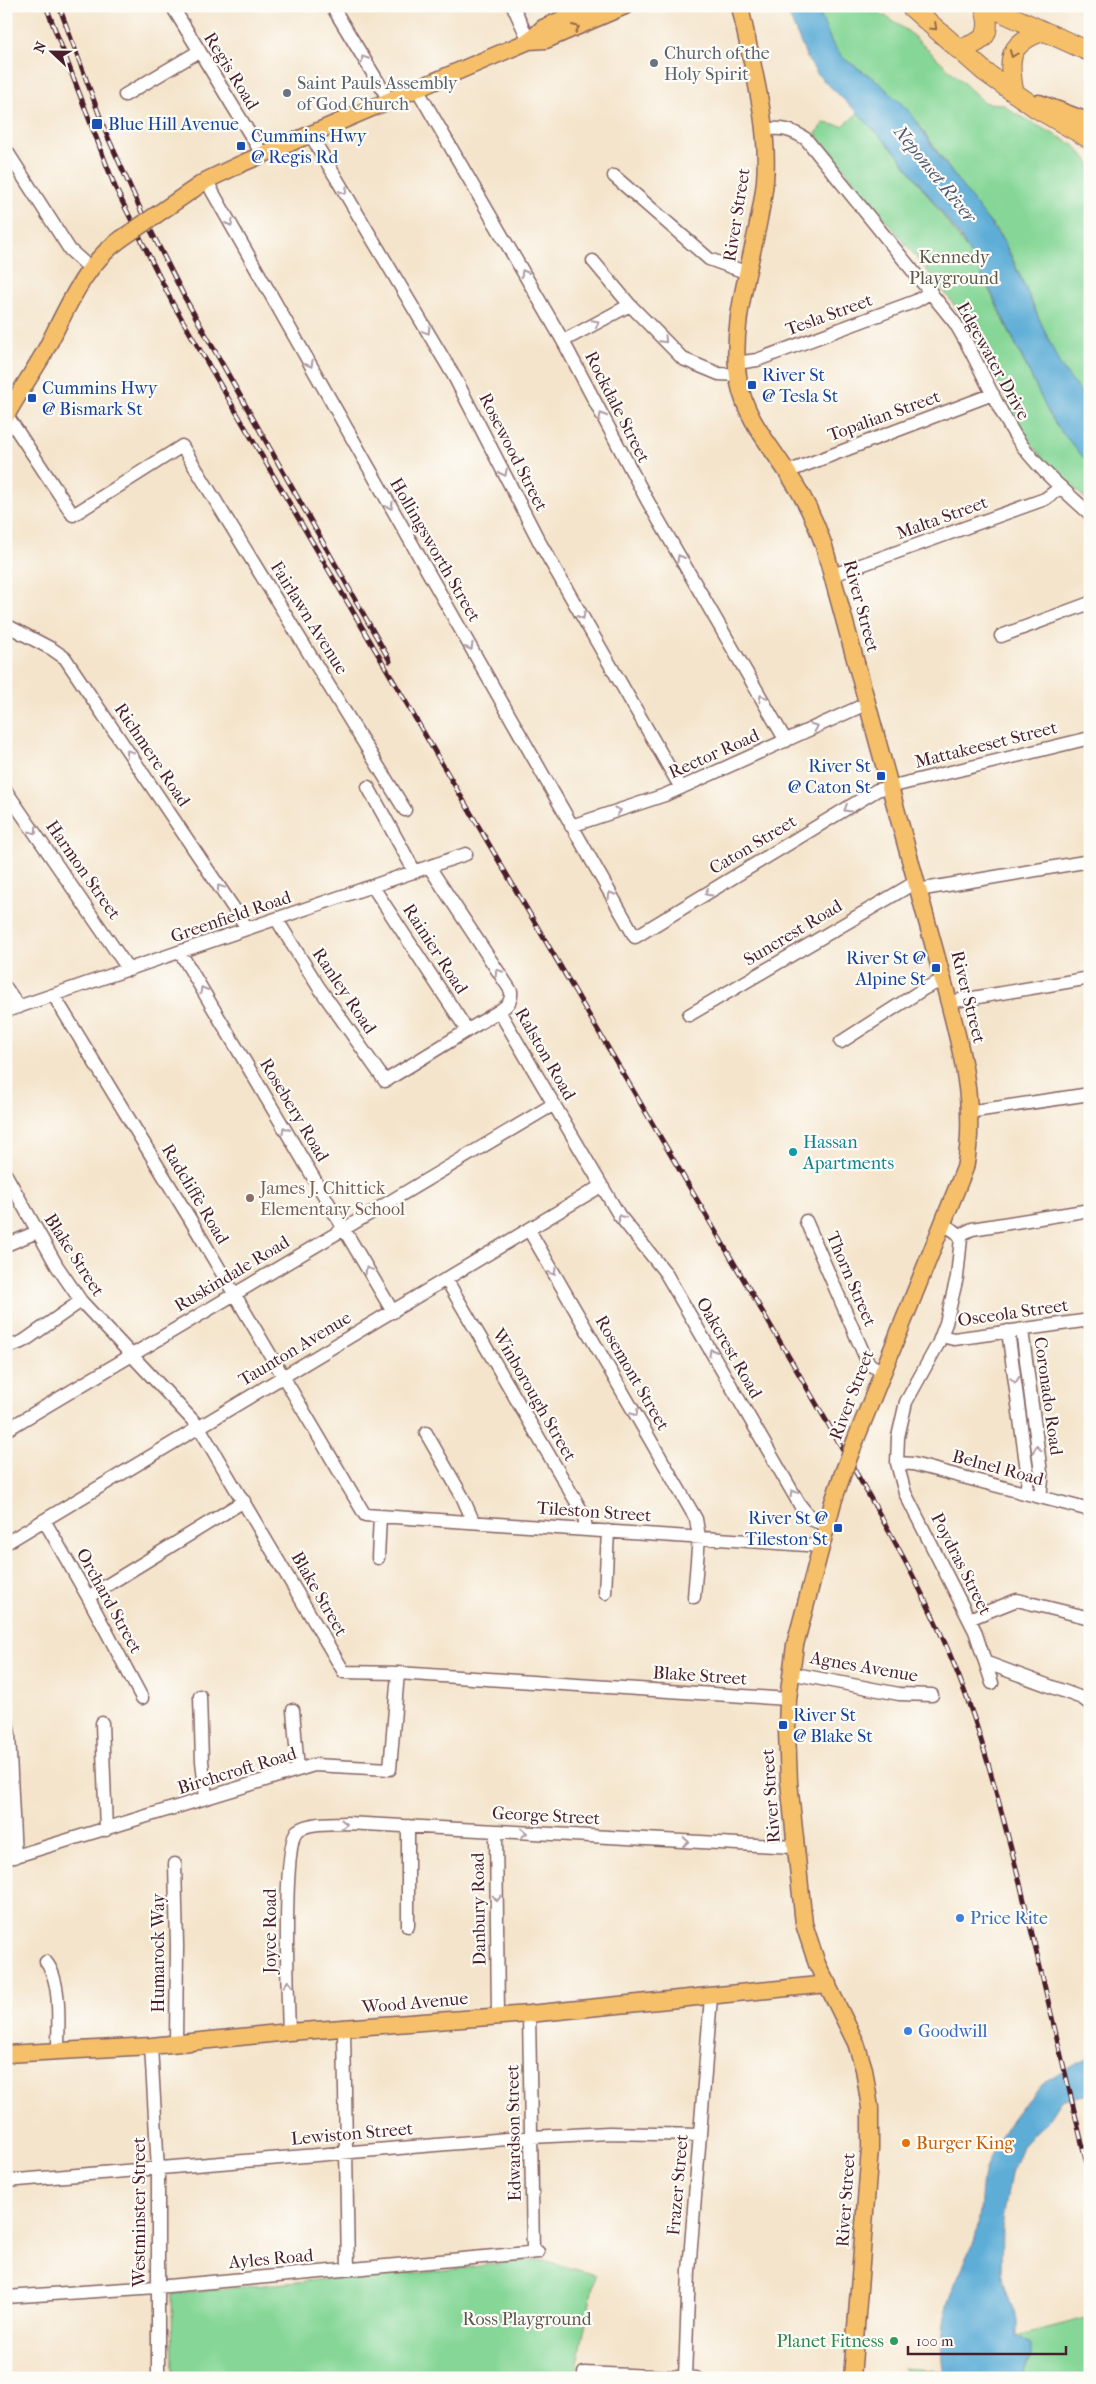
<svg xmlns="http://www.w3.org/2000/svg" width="1096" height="2384" viewBox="0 0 1096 2384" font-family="'IM FELL French Canon',serif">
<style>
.green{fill:#86d797;stroke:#687b61}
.water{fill:#5dadd7;stroke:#546681}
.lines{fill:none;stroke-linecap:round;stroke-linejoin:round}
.minor-casing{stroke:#866463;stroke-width:15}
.major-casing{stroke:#866463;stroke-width:19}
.highway-casing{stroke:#866463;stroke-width:21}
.minor{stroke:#fff;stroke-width:12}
.major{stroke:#f6c06b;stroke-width:16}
.highway{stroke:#f6c06b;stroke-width:19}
.rail-casing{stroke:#4a1f2b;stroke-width:5}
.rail{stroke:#fdfcf7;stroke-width:3;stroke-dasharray:9;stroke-linecap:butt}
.major-bridge-casing{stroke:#866463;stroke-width:19;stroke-linecap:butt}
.major-bridge{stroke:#f6c06b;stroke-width:16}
.oneway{stroke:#976748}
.oneway2{stroke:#ae9aa0}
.worship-dot{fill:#6b7280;stroke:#fdfcf7;stroke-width:2}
.transit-dot{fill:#1a4fb4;stroke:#fdfcf7;stroke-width:2}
.culture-dot{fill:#0f9aa8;stroke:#fdfcf7;stroke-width:2}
.education-dot{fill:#8d6e63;stroke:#fdfcf7;stroke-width:2}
.shop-dot{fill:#3f7fe0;stroke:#fdfcf7;stroke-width:2}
.food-dot{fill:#e8710a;stroke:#fdfcf7;stroke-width:2}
.leisure-dot{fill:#2e9e5b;stroke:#fdfcf7;stroke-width:2}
.labels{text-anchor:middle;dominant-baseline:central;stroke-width:4.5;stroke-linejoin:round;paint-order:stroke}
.worship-label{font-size:18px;fill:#5b616d;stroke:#fdfcf7;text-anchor:start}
.street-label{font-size:18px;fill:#4a1f2b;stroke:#fdfcf7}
.transit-label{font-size:18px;fill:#164399;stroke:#fdfcf7;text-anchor:start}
.park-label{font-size:18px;fill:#5c564b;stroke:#fdfcf7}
.culture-label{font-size:18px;fill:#0d838f;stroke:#fdfcf7;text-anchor:start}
.education-label{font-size:18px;fill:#785e54;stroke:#fdfcf7;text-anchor:start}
.shop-label{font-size:18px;fill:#366cbe;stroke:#fdfcf7;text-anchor:start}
.food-label{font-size:18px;fill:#c56008;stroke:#fdfcf7;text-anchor:start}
.leisure-label{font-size:18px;fill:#27864d;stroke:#fdfcf7;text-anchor:end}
.water-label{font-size:19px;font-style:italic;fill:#525870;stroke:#fdfcf7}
</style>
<rect width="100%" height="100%" fill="#fdfcf7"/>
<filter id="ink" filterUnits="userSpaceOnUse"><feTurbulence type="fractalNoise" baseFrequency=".02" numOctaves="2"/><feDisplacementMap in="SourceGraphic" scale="10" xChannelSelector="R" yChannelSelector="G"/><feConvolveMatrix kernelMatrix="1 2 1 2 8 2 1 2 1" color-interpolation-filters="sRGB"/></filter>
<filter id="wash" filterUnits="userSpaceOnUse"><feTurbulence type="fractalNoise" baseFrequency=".0096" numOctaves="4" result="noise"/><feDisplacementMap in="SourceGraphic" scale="20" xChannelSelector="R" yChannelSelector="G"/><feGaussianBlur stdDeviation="1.12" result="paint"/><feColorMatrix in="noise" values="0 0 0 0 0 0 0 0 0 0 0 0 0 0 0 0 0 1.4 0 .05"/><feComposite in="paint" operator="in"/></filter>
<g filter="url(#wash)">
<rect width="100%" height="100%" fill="#f4e4cb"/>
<path class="green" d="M816 6H870L909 32 985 103 1003 104 1014 113 1074 145 1090 163V406L1060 365 1010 253 998 232 971 200 910 112 876 80 844 59 833 45Z
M858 113 899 156 973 257 1049 414 1059 429 1090 465V503L1046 462 1025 436 977 341 951 300 816 134 823 123 843 126Z
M540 2259 595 2275 575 2378H173L172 2294 358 2276 429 2272Z
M1090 2317V2378H1021L1029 2362 1017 2336Z
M904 2368 944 2371 946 2378H906Z"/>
<path class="water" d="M785 6H816L833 45 844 59 876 80 910 112 940 157 1004 242 1060 365 1090 406V465L1059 429 1049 414 991 292 961 238 899 156 858 113 818 75 807 58Z
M1090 2058V2094L1063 2099 1059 2103 1046 2123 1034 2133 1022 2146 1011 2173 1002 2227 1001 2273 1011 2305 1017 2319V2336L1031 2344V2356L1021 2378H946C940 2358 942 2322 948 2302 954 2283 964 2265 972 2247 981 2225 980 2201 983 2179 988 2148 1024 2098 1049 2079 1061 2071 1076 2064 1090 2058Z"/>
</g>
<g filter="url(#ink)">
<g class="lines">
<defs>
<path id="minor" d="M172 6 262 154
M332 6 389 100
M513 6 529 41
M417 89 563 341 647 500 786 741
M125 95 198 52
M763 130C780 127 791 129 806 139L955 323C978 360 993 401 1016 437 1036 467 1064 490 1090 514
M310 134 455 378 540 543 681 788
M6 150 70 250 90 268
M614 176 709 259 748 273
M207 180 212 191 635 937 877 790 1090 738
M593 261 630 305 683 359 719 374 738 375
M563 341 630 305
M737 363 757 360 916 301 931 292
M6 414 73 515 182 446 405 810
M787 472 993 394
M833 575 1045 499 1061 487
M6 625 52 649 65 658 247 928
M1001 636 1090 603
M368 787 415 872
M6 791 129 970
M571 826 665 795 866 704
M373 887 467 1030
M918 890 1090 861
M277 920 318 986 385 1081 499 1011C507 1006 512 1002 511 991L430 868
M180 952 393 1312
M6 988 19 1007
M54 996 190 1219 365 1515 821 1546
M949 1002 1090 978
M6 1011 466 854
M499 1011 619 1215 665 1272 800 1505 812 1520 827 1525
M689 1015 916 882
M841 1042 925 988 943 980
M968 1112 1090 1094
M6 1175 57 1266 81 1301 199 1427 344 1672 398 1673 788 1699
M806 1221 867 1361 872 1366 883 1371
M943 1224 956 1232 961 1238 957 1277 946 1323 938 1344 906 1402 898 1437 897 1463 905 1493 975 1631 992 1683
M529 1230 696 1519 699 1537 694 1597
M960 1235 972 1229 1090 1210
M6 1245 37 1232
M446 1279 584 1515 586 1529
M1022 1330 1042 1480 1040 1497
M1008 1331 1028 1478 1026 1493
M941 1336 954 1339 1090 1320
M6 1348 24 1341 81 1301
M6 1430 554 1104
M426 1433 462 1496 473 1521
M897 1463 913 1464 1090 1510
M44 1520 88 1597 142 1698
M6 1543 601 1186
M378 1558 380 1516
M605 1593 608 1531
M88 1597 244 1501
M969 1619 1017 1600 1090 1618
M987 1663 1082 1698 1090 1704
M790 1673 899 1694 932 1695
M200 1696 202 1761 206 1798
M293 1710 298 1770
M6 1715 9 1734 15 1857
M102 1723 106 1830
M408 1826V1926
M496 1832 498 2016
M6 1859 314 1765 390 1769 398 1673
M175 1864 177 1946 176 2043
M46 1962C62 1981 58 2027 58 2051
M529 2014 533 2252
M344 2029 348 2269
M289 2032C288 2005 282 1843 297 1831 309 1822 331 1824 346 1823L795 1847
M151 2046 158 2170V2378
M6 2181 532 2137 609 2133 700 2135
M6 2297 157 2287 538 2252
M584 2373 696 2378
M685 2377 689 2271 711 1997"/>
<path id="major" d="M740 6C751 63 770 123 765 181 759 246 727 318 739 383 746 419 770 445 789 475 804 497 815 520 824 546L943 980C959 1040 978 1105 965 1168L856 1439
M529 41 543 28 592 6
M1039 103 1090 122
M156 215 207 180 243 163 529 41 546 40 625 6
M6 416C18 394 32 374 44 353 66 312 82 266 121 239
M843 1473 833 1502 795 1645 788 1699 787 1731 789 1782 804 1924 817 1964 856 2043 864 2069 870 2108V2149L852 2378
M6 2054 151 2046 289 2032 529 2014 828 1984"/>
<path id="highway" d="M910 6 985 72 1036 108 1090 139
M988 6 1090 52
M958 49C985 42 993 35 984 6
M1014 93C1008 59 1007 44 1043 31"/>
</defs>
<use href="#minor" class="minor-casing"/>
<use href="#major" class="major-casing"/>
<use href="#highway" class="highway-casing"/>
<use href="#minor" class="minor"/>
<use href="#major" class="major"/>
<use href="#highway" class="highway"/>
<defs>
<path id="rail" d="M46 6 115 187 173 304 834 1434C879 1513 926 1592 959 1677 985 1743 1001 1811 1019 1879 1043 1978 1066 2078 1090 2177
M59 6 106 133 143 215 185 298 390 661"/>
</defs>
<use href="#rail" class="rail-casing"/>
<use href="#rail" class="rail"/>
<defs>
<path id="major-bridge" d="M121 239 156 215
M843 1473 856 1439"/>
</defs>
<use href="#major-bridge" class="major-bridge-casing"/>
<use href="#major-bridge" class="major-bridge"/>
</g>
<defs><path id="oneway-chevron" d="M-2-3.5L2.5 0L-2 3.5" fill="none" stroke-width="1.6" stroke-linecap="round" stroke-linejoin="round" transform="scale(1.25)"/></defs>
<g class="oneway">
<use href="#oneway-chevron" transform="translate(934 27) rotate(43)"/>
<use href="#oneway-chevron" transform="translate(576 28) rotate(-23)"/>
<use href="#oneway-chevron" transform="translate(1013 54) rotate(111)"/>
</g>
<g class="oneway2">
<use href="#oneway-chevron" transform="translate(364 59) rotate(-122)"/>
<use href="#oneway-chevron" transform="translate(344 191) rotate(59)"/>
<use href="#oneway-chevron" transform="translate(230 223) rotate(60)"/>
<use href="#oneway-chevron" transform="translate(524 273) rotate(-120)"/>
<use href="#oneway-chevron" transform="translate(596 323) rotate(-28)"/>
<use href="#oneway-chevron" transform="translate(427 331) rotate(59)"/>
<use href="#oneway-chevron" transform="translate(664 340) rotate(46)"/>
<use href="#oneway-chevron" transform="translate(310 364) rotate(61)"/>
<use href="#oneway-chevron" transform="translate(602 416) rotate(-117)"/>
<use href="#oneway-chevron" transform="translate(504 473) rotate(63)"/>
<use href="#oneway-chevron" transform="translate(390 506) rotate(61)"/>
<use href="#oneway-chevron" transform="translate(680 558) rotate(-120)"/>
<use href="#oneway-chevron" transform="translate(582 616) rotate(60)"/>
<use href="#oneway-chevron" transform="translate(470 647) rotate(60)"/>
<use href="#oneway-chevron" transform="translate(762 698) rotate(-120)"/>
<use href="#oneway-chevron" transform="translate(815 727) rotate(-25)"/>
<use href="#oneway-chevron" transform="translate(129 753) rotate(-124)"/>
<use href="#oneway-chevron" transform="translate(847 809) rotate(149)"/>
<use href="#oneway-chevron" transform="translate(618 811) rotate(-17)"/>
<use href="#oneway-chevron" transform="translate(34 831) rotate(55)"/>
<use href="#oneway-chevron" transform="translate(220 888) rotate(-124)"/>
<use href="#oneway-chevron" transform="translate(708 893) rotate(149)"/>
<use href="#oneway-chevron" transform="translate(611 895) rotate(-120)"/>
<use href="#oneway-chevron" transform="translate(498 972) rotate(-123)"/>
<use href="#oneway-chevron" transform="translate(203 990) rotate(-120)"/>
<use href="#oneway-chevron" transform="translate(285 1130) rotate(-120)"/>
<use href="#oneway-chevron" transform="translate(621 1218) rotate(-124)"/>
<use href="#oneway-chevron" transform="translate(368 1270) rotate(-121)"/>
<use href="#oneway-chevron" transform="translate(553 1272) rotate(60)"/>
<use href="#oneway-chevron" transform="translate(712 1352) rotate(-120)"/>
<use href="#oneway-chevron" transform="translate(1015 1380) rotate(82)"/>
<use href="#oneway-chevron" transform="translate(635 1413) rotate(60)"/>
<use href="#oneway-chevron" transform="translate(1037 1449) rotate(-98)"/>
<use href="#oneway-chevron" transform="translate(793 1493) rotate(-120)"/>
<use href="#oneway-chevron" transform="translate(344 1824) rotate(-1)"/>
<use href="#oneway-chevron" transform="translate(524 1833) rotate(3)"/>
<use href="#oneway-chevron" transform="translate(686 1842) rotate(4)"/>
<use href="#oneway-chevron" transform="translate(497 1898) rotate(90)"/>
<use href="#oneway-chevron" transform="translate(288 1984) rotate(-91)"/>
</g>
</g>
<g class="worship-dot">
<circle cx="654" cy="63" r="5"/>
<circle cx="287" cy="93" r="5"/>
</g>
<g class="transit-dot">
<rect x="91" y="118" width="12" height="12" rx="2.5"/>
<rect x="236" y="141" width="10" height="10" rx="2.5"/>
<rect x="747" y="380" width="10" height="10" rx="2.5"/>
<rect x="27" y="393" width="10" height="10" rx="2.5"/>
<rect x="876" y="771" width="10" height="10" rx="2.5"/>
<rect x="931" y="963" width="10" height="10" rx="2.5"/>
<rect x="833" y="1523" width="10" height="10" rx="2.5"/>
<rect x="778" y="1720" width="10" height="10" rx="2.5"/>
</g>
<circle class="culture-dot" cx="793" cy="1152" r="5"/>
<circle class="education-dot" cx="250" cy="1198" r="5"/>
<g class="shop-dot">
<circle cx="960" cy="1918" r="5"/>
<circle cx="908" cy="2031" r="5"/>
</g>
<circle class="food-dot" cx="906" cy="2143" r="5"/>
<circle class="leisure-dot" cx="894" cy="2341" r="5"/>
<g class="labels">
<g class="worship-label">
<text x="664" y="53">Church of the<tspan x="664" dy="21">Holy Spirit</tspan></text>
<text x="297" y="83">Saint Pauls Assembly<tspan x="297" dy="21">of God Church</tspan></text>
</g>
<g class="street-label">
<text transform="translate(231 71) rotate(58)">Regis Road</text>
<text transform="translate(737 215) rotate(-81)">River Street</text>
<text transform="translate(829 315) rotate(-20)">Tesla Street</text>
<text transform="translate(993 361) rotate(61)">Edgewater Drive</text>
<text transform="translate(617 407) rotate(63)">Rockdale Street</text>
<text transform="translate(884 416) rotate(-20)">Topalian Street</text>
<text transform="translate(513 452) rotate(63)">Rosewood Street</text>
<text transform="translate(942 518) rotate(-20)">Malta Street</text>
<text transform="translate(435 550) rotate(60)">Hollingsworth Street</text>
<text transform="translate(861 606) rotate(75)">River Street</text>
<text transform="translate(309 618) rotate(58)">Fairlawn Avenue</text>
<text transform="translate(986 745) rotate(-14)">Mattakeeset Street</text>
<text transform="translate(714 754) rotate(-24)">Rector Road</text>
<text transform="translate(152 755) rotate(56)">Richmere Road</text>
<text transform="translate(753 845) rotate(-31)">Caton Street</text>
<text transform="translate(83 870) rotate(55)">Harmon Street</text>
<text transform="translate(231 917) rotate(-19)">Greenfield Road</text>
<text transform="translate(793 933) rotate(-31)">Suncrest Road</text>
<text transform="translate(435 949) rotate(57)">Rainier Road</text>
<text transform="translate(344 991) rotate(56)">Ranley Road</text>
<text transform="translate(968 997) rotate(76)">River Street</text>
<text transform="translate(545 1054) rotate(60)">Ralston Road</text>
<text transform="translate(294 1110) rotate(59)">Rosebery Road</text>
<text transform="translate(195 1194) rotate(59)">Radcliffe Road</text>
<text transform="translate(74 1255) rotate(57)">Blake Street</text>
<text transform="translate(232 1274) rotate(-31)">Ruskindale Road</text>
<text transform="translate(851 1279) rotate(67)">Thorn Street</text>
<text transform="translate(1013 1313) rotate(-8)">Osceola Street</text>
<text transform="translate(729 1348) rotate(60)">Oakcrest Road</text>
<text transform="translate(295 1349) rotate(-31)">Taunton Avenue</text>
<text transform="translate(632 1373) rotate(60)">Rosemont Street</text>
<text transform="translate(534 1395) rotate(60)">Winborough Street</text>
<text transform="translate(852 1395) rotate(-69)">River Street</text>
<text transform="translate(1048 1396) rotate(82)">Coronado Road</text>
<text transform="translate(998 1468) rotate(15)">Belnel Road</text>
<text transform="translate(594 1512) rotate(4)">Tileston Street</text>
<text transform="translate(961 1564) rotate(63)">Poydras Street</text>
<text transform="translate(319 1594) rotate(60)">Blake Street</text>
<text transform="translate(109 1601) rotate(61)">Orchard Street</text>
<text transform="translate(864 1667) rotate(10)">Agnes Avenue</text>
<text transform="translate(700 1676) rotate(4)">Blake Street</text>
<text transform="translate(237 1771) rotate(-17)">Birchcroft Road</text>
<text transform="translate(771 1796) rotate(-94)">River Street</text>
<text transform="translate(546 1816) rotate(3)">George Street</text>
<text transform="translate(479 1909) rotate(-91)">Danbury Road</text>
<text transform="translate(270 1931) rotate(-90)">Joyce Road</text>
<text transform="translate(158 1953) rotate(-90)">Humarock Way</text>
<text transform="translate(415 2003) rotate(-5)">Wood Avenue</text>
<text transform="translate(514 2133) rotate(-91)">Edwardson Street</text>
<text transform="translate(352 2134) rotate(-5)">Lewiston Street</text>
<text transform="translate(678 2185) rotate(-85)">Frazer Street</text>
<text transform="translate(846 2200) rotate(-86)">River Street</text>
<text transform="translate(139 2212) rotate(-90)">Westminster Street</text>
<text transform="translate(271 2259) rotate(-5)">Ayles Road</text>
</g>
<g class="transit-label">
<text x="108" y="124">Blue Hill Avenue</text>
<text x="251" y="136">Cummins Hwy<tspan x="251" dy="21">@ Regis Rd</tspan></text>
<text x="762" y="375">River St<tspan x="762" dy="21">@ Tesla St</tspan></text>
<text x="42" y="388">Cummins Hwy<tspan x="42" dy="21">@ Bismark St</tspan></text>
<text x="871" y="766" text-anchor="end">River St<tspan x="871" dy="21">@ Caton St</tspan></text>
<text x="926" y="958" text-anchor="end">River St @<tspan x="926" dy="21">Alpine St</tspan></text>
<text x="828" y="1518" text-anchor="end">River St @<tspan x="828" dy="21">Tileston St</tspan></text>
<text x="793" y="1715">River St<tspan x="793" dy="21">@ Blake St</tspan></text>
</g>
<g class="park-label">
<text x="954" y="257">Kennedy<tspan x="954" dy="21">Playground</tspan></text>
<text x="527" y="2319">Ross Playground</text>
</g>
<g class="culture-label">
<text x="803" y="1142">Hassan<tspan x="803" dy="21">Apartments</tspan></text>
</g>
<g class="education-label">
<text x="260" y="1188">James J. Chittick<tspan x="260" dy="21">Elementary School</tspan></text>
</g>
<g class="shop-label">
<text x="970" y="1918">Price Rite</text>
<text x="918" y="2031">Goodwill</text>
</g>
<g class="food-label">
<text x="916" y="2143">Burger King</text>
</g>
<g class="leisure-label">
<text x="884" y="2341">Planet Fitness</text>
</g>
<g class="water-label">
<text transform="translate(935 174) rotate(51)">Neponset River</text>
</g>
</g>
<rect width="1096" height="2384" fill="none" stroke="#fdfcf7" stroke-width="25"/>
<g transform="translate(52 52) rotate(292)" stroke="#fdfcf7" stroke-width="4" paint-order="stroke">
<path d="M0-4L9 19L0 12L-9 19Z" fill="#4a1f2b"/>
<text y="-8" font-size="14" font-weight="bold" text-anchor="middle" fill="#4a1f2b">N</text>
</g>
<path d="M908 2346v8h158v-8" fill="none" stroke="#4a1f2b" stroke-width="2.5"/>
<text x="916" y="2346" font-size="15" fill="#4a1f2b" stroke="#fdfcf7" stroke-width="4" paint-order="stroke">100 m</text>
</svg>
